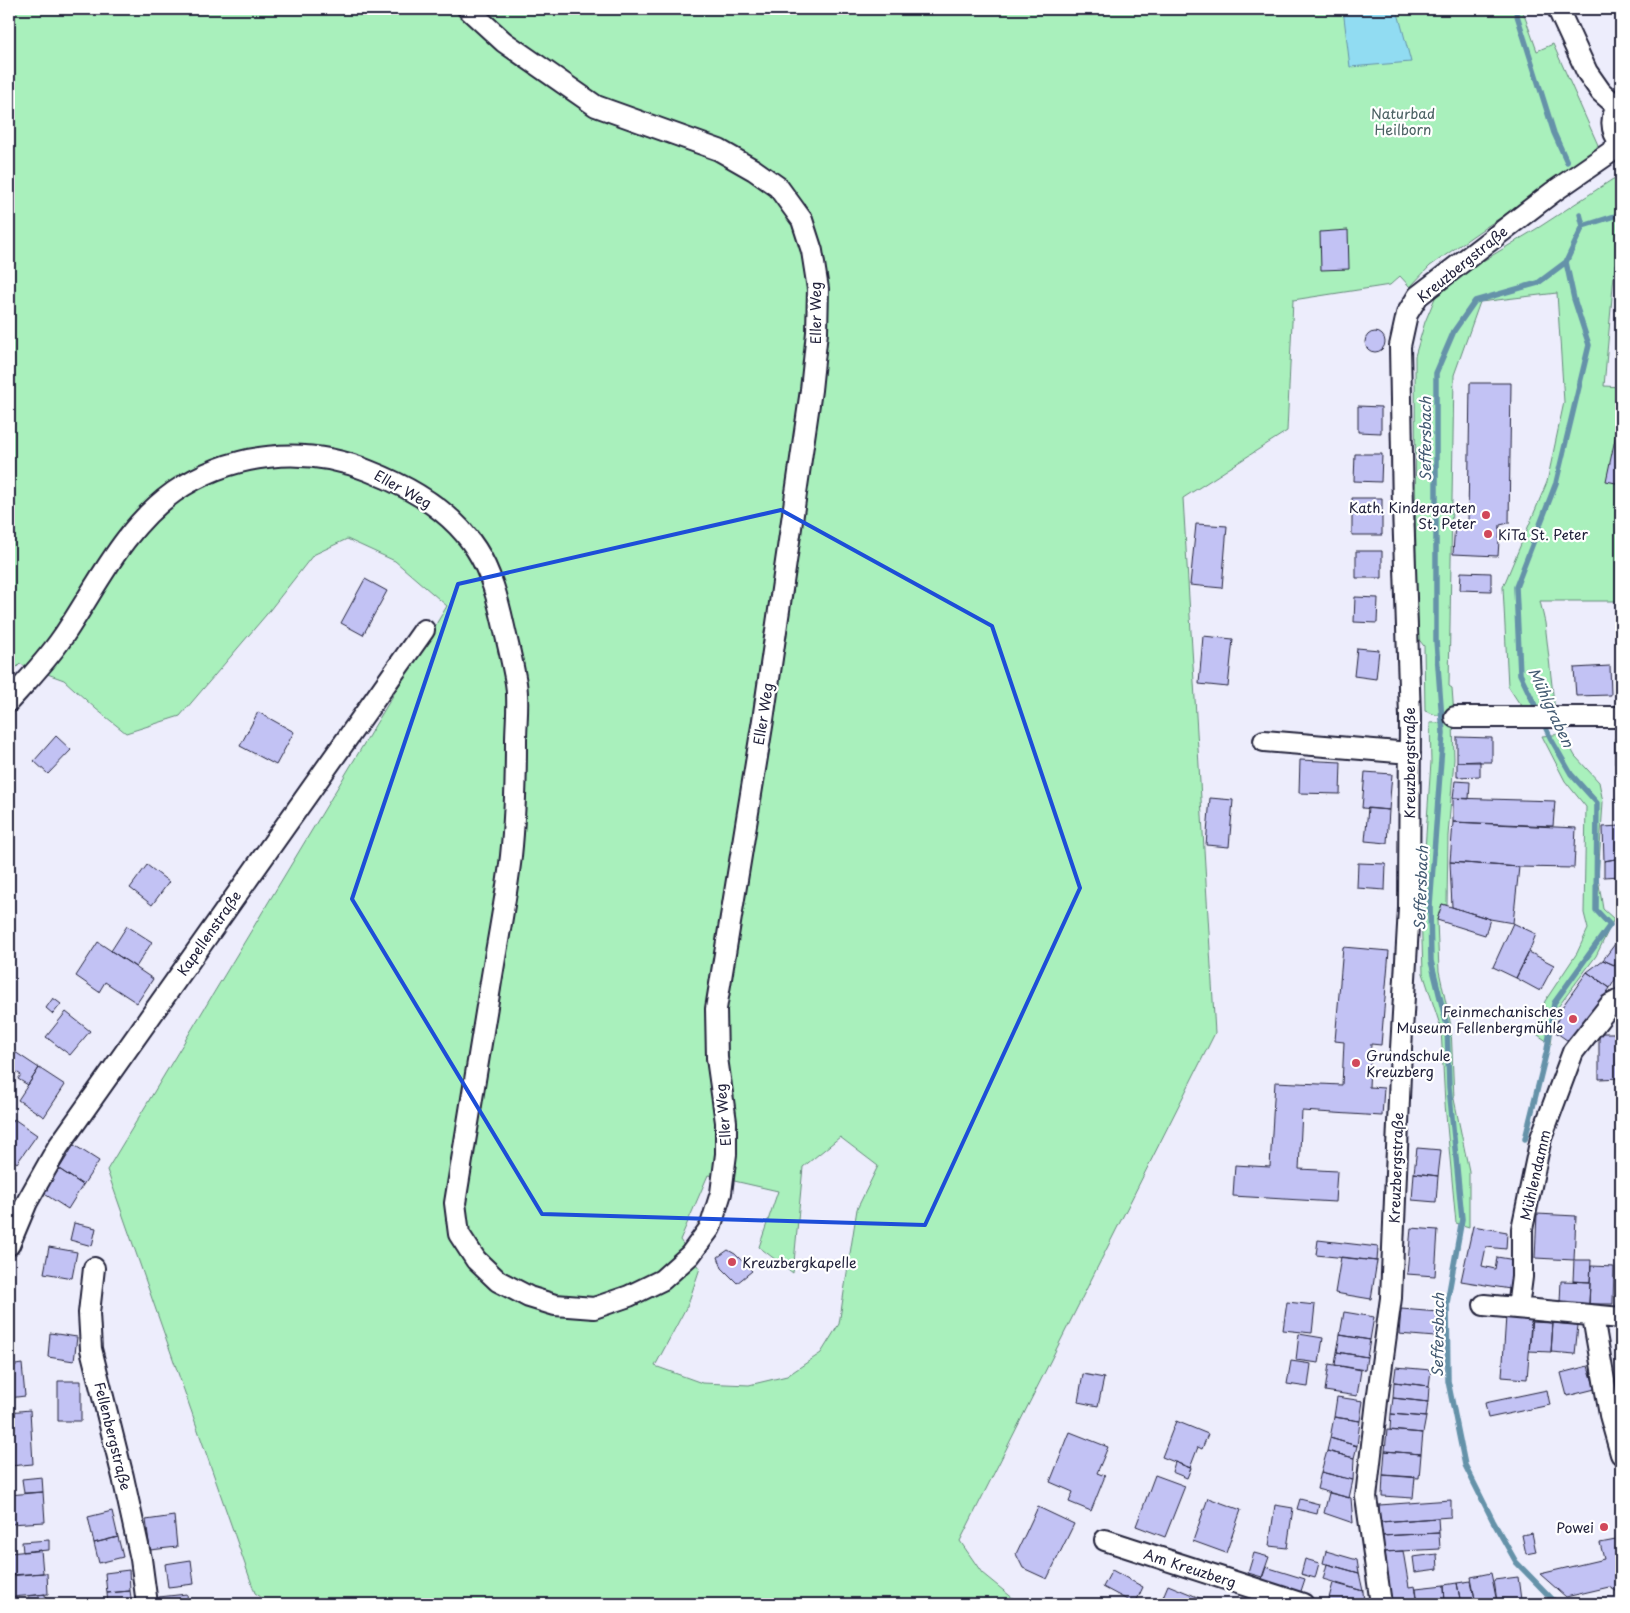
<svg xmlns="http://www.w3.org/2000/svg" width="1630" height="1613" viewBox="0 0 1630 1613" font-family="'Playpen Sans',sans-serif">
<style>
.green{fill:#a9f0bc;stroke:#66897c;fill-rule:evenodd}
.water{fill:#91dcf2;stroke:#6592a9}
.lines{fill:none;stroke-linecap:round;stroke-linejoin:round}
.stream{stroke:#6592a9;stroke-width:5.5}
.building{fill:#c2c2f4;stroke:#22223b}
.street-casing{stroke:#22223b;stroke-width:24}
.street{stroke:#fff;stroke-width:20}
.marked{fill:none;stroke:#1d4ed8;stroke-width:4;stroke-linejoin:round}
.poi-dot{fill:#d1495b;stroke:#fff;stroke-width:2}
.labels{text-anchor:middle;dominant-baseline:central;stroke-width:4.5;stroke-linejoin:round;paint-order:stroke}
.park-label{font-size:14px;fill:#4a6062;stroke:#fff}
.street-label{font-size:14px;fill:#22223b;stroke:#fff}
.poi-label{font-size:14px;fill:#22223b;stroke:#fff;text-anchor:end}
.water-label{font-size:15px;font-style:italic;fill:#435a72;stroke:#fff}
</style>
<rect width="100%" height="100%" fill="#ededfc"/>
<filter id="ink" filterUnits="userSpaceOnUse"><feTurbulence type="fractalNoise" baseFrequency=".02" numOctaves="2"/><feDisplacementMap in="SourceGraphic" scale="10" xChannelSelector="R" yChannelSelector="G"/><feConvolveMatrix kernelMatrix="1 2 1 2 8 2 1 2 1" color-interpolation-filters="sRGB"/></filter>
<g filter="url(#ink)">
<path class="green" d="M9 9H1522L1537 51 1553 44 1598 145 1592 158 1480 231 1430 266 1410 287 1400 276 1390 285 1293 300 1287 431 1183 498 1215 1033 960 1541 982 1573 1020 1604H271L255 1593 107 1170 447 606 395 561 347 539 313 555 266 615 180 716 126 733 96 709 64 680 20 664 9 675ZM840 1137 878 1166 857 1209 839 1324 821 1353 787 1376 749 1385 702 1383 655 1366 688 1304 700 1268 680 1240 708 1175 778 1191 759 1247 793 1273 803 1167Z
M1621 177V263L1615 264 1604 386 1621 387V601H1540L1545 623 1555 712 1533 713 1519 703 1508 686 1503 587 1547 482 1564 402 1557 293 1480 302 1454 375 1449 686 1452 688 1454 715H1436L1425 711 1424 646 1416 636 1415 356 1425 322 1437 293 1458 276 1541 226 1613 179Z
M1453 722 1454 759 1448 836 1447 905 1442 904 1437 920 1439 971 1451 1026 1454 1099 1469 1171V1227L1456 1223 1445 1104 1441 1028 1423 973 1421 908 1431 762 1430 723Z
M1563 734 1575 756 1599 782 1603 802 1598 878 1603 909 1614 919 1596 956 1555 1011 1551 1044 1535 1033 1545 1001 1577 953 1588 929 1584 913 1586 807 1565 781 1542 736Z"/>
<path class="water" d="M1343 9H1397L1411 62 1350 67Z"/>
<g class="lines">
<path class="stream" d="M1515 9 1554 133 1567 162
M1583 226 1621 214
M1525 1139 1547 1050 1554 1003 1610 925 1596 910 1597 803 1571 774 1551 739 1520 674 1516 587 1556 483 1589 345 1574 299 1566 262
M1557 1604 1516 1562 1493 1521 1465 1465 1448 1381 1447 1303 1462 1219 1449 1087 1447 1026 1431 961 1430 906 1443 733 1436 640V373L1454 331 1475 301 1538 283 1566 262 1583 226 1580 214"/>
</g>
<path class="building" d="M1348 230 1349 269 1321 270 1320 232Z
M1365 342a10 10 0 1 1 20 0a10 10 0 1 1-20 0Z
M1470 383H1511L1509 523 1500 525 1498 556 1453 554 1455 522 1468 523Z
M1358 406 1381 407V433L1358 432Z
M1621 411V484L1606 481Z
M1355 454H1382L1381 482 1354 481Z
M1352 498H1382V535H1352Z
M1196 524 1227 526 1222 588 1190 585Z
M1356 551H1382V578H1356Z
M1461 572 1491 573V591L1460 590Z
M365 579 387 591 363 635 341 623Z
M1355 597 1378 598 1377 623 1354 622Z
M1203 636 1233 639 1228 687 1199 684Z
M1357 648 1379 650 1376 679 1354 676Z
M1618 657H1621V688H1618Z
M1610 666 1611 695 1576 696 1574 668Z
M258 712 294 732 276 765 240 746Z
M56 736 71 750 48 774 34 761Z
M1457 737 1492 738V762H1457Z
M1615 738H1621V764H1615Z
M1300 760 1341 762 1340 794 1299 793Z
M1480 761V776L1457 777V762Z
M1365 772 1392 774 1389 810 1362 808Z
M1455 781 1470 782 1469 799 1453 798Z
M1210 798 1233 800 1229 847 1206 845Z
M1453 798 1555 801 1553 826 1453 822Z
M1368 808 1389 810 1387 843 1365 841Z
M1453 822 1576 828 1574 868 1519 867 1450 862Z
M1620 826 1621 858 1604 861 1603 827Z
M1621 858V876L1604 877V861Z
M1450 862 1519 867 1513 923 1490 919 1452 907Z
M1358 863 1386 864 1385 890 1357 888Z
M147 865 169 882 152 905 130 888Z
M1442 904 1490 919 1485 935 1437 920Z
M1513 923 1536 934 1529 952 1516 978 1493 967Z
M127 926 152 942 136 967 111 951Z
M1621 936V968L1603 960Z
M98 942 153 979 137 1003 105 982 99 992 76 976Z
M1343 947 1389 951 1381 1045 1371 1044 1369 1087 1384 1088 1382 1116 1302 1111 1299 1169 1337 1171 1335 1202 1233 1196 1235 1165 1270 1167 1275 1082 1342 1085 1344 1042 1335 1041Z
M1529 952 1554 965 1540 991 1516 978Z
M1603 960 1621 968V970L1610 988 1587 972Z
M1587 972 1610 988 1571 1043 1554 1031 1562 1007Z
M53 998 61 1004 53 1014 46 1008Z
M66 1012 90 1031 70 1055 46 1037Z
M1599 1033H1621V1078L1599 1079Z
M9 1048 39 1068 28 1085 18 1079 21 1075 9 1067Z
M39 1068 65 1085 44 1117 18 1100Z
M14 1119 37 1135 17 1163 9 1157V1128Z
M74 1145 99 1161 83 1185 59 1169Z
M1417 1148 1441 1150 1438 1176 1414 1173Z
M59 1169 83 1185 68 1209 43 1193Z
M1414 1173 1438 1176 1436 1202 1412 1200Z
M1537 1214 1576 1216 1574 1260 1535 1258Z
M74 1223 96 1228 92 1246 70 1240Z
M1473 1226 1507 1232 1506 1249 1486 1247 1482 1266 1495 1269 1497 1257 1515 1260 1510 1289 1461 1281Z
M1411 1228 1438 1230 1435 1276 1407 1274Z
M1318 1240 1378 1247 1377 1261 1316 1255Z
M49 1247 77 1252 72 1278 44 1273Z
M728 1250 735 1254 752 1271 737 1283 722 1268 718 1257Z
M1341 1257 1377 1261 1371 1299 1335 1293Z
M1574 1260H1591L1590 1282 1573 1281Z
M1591 1266 1614 1267 1613 1304H1589Z
M1561 1281 1590 1282 1589 1304 1560 1302Z
M1287 1302 1315 1305 1312 1333 1283 1330Z
M1401 1309 1438 1312 1435 1337 1399 1334Z
M1344 1312 1374 1317 1370 1340 1340 1335Z
M1506 1316 1532 1318 1527 1379 1502 1377Z
M1531 1322 1553 1323 1551 1352 1529 1351Z
M1553 1323 1578 1325 1575 1354 1551 1352Z
M50 1333 77 1337 74 1361 48 1357Z
M1299 1334 1323 1338 1319 1363 1296 1360Z
M1340 1335 1370 1340 1367 1357 1337 1352Z
M1337 1352 1367 1357 1365 1370 1335 1365Z
M1291 1361 1311 1364 1308 1387 1287 1384Z
M22 1364 25 1396 9 1398V1366Z
M1329 1364 1361 1370 1357 1396 1325 1391Z
M1588 1366 1595 1389 1567 1396 1561 1373Z
M1396 1367 1431 1370 1429 1386 1394 1382Z
M1083 1374 1104 1378 1098 1406 1078 1402Z
M58 1381H81V1421H58Z
M1394 1382 1429 1386 1428 1402 1393 1398Z
M1620 1384H1621V1405H1620Z
M1547 1390 1550 1405 1488 1418 1485 1403Z
M1337 1397 1363 1401 1360 1421 1334 1417Z
M1393 1398 1428 1402 1426 1417 1391 1414Z
M30 1410 33 1464 9 1466V1412Z
M1391 1414 1426 1417 1423 1433 1390 1430Z
M1334 1417 1360 1421 1357 1446 1330 1438Z
M1176 1421 1208 1434 1202 1449 1198 1447 1190 1468 1162 1457Z
M1387 1430 1423 1433 1421 1454 1385 1451Z
M1070 1432 1108 1447 1097 1473 1105 1476 1091 1511 1069 1502 1073 1492 1050 1482Z
M1330 1438 1357 1446 1354 1458 1327 1451Z
M1327 1451 1354 1458 1353 1480 1321 1472Z
M1385 1451 1421 1454 1419 1478 1383 1475Z
M1175 1462 1191 1468 1187 1478 1172 1472Z
M1321 1472 1353 1480 1349 1498 1317 1489Z
M1155 1475 1185 1486 1165 1537 1136 1526Z
M1383 1475 1415 1477 1413 1498 1382 1496Z
M42 1477 43 1492 24 1493 22 1479Z
M43 1492 45 1522 9 1524V1495Z
M1329 1493 1351 1498 1353 1523 1324 1513Z
M1208 1498 1241 1510 1226 1553 1193 1541Z
M1300 1499 1319 1504 1317 1514 1297 1509Z
M1451 1500V1517L1380 1522 1379 1505Z
M1275 1505 1293 1508 1287 1548 1269 1546Z
M1038 1507 1074 1524 1047 1579 1023 1568 1016 1554Z
M112 1511 118 1537 94 1543 88 1517Z
M174 1516 177 1547 150 1550 146 1520Z
M1438 1518 1439 1533 1381 1536 1380 1522Z
M1439 1533 1440 1549 1382 1552 1381 1536Z
M1532 1533 1536 1552 1526 1554 1522 1535Z
M118 1537 123 1557 99 1563 94 1543Z
M1621 1539V1594L1609 1587 1566 1597 1540 1574 1604 1559 1600 1543Z
M49 1540V1550L23 1552 22 1542Z
M41 1550 43 1573 9 1576V1553Z
M1326 1551 1357 1560 1359 1573 1323 1563Z
M1403 1551 1409 1587 1415 1586 1418 1604H1392L1385 1552Z
M1254 1553 1269 1557 1262 1577 1248 1573Z
M1437 1554 1438 1569 1415 1572 1413 1557Z
M1305 1559 1319 1563 1315 1578 1301 1574Z
M191 1560 194 1584 168 1587 165 1564Z
M1327 1564 1359 1573 1363 1591 1323 1579Z
M1266 1567 1305 1579 1300 1594 1261 1582Z
M129 1570 130 1591 107 1593 105 1573Z
M1112 1570 1143 1587 1135 1604 1103 1587Z
M43 1573H47L48 1594 12 1597 10 1575Z
M1491 1573 1497 1602 1476 1604 1471 1577Z
M1518 1577 1521 1600 1497 1602 1494 1580Z
M1471 1581 1476 1604H1461L1457 1583Z
M1333 1583 1363 1591 1364 1604H1335L1328 1602Z
M1457 1583 1461 1604H1445L1444 1585Z
M1168 1585 1207 1601 1205 1604H1160Z
M1444 1585 1445 1604H1418L1416 1588Z
M130 1591 132 1604H108L107 1593Z
M45 1594 46 1604H29V1596Z
M187 1594 188 1604H159V1597Z"/>
<g class="lines">
<defs>
<path id="street" d="M1558 9 1587 72 1601 92 1618 107
M1621 103C1609 115 1610 131 1621 144
M9 701C27 681 47 660 62 638 97 587 122 529 174 492 232 452 305 445 369 471 410 487 452 511 476 549 491 572 498 600 504 627 508 645 513 664 516 683 519 702 516 722 516 741 516 779 515 818 511 856 506 900 497 944 490 988 478 1060 467 1131 455 1203L459 1234 476 1260 498 1281 529 1297 555 1305 594 1308 629 1296 662 1280 690 1255 710 1228 721 1193 726 1154V1122L717 1058 716 1009 763 720 811 390 817 332 818 289 812 251 802 220 778 187 754 170 719 150 596 106 504 42 468 9
M1455 717H1621
M1264 741 1410 753
M9 1245 27 1202 58 1147 424 630
M94 1268 89 1313 91 1349 123 1477 141 1559 147 1604
M1484 1305 1621 1318
M1518 1308 1522 1277V1229L1541 1138 1573 1052 1610 1005 1621 999
M1593 1317 1610 1415 1621 1454
M1105 1540 1303 1604
M1381 1604 1366 1497 1377 1401 1391 1298 1401 1049 1409 908 1410 717 1403 508 1400 346 1407 314 1418 296 1553 192 1621 145"/>
</defs>
<use href="#street" class="street-casing"/>
<use href="#street" class="street"/>
</g>
</g>
<path class="marked" d="M781 510 992 626 1080 888 925 1225 542 1214 352 899 458 584Z"/>
<g class="poi-dot">
<circle cx="1486" cy="515" r="5"/>
<circle cx="1488" cy="534" r="5"/>
<circle cx="1573" cy="1019" r="5"/>
<circle cx="1356" cy="1063" r="5"/>
<circle cx="732" cy="1262" r="5"/>
<circle cx="1604" cy="1527" r="5"/>
</g>
<g class="labels">
<g class="park-label">
<text x="1403" y="113">Naturbad<tspan x="1403" dy="16">Heilborn</tspan></text>
</g>
<g class="street-label">
<text transform="translate(1462 264) rotate(-39)">Kreuzbergstraße</text>
<text transform="translate(815 313) rotate(-90)">Eller Weg</text>
<text transform="translate(403 489) rotate(29)">Eller Weg</text>
<text transform="translate(763 714) rotate(-81)">Eller Weg</text>
<text transform="translate(1409 763) rotate(-90)">Kreuzbergstraße</text>
<text transform="translate(209 933) rotate(-55)">Kapellenstraße</text>
<text transform="translate(723 1115) rotate(-95)">Eller Weg</text>
<text transform="translate(1396 1168) rotate(-88)">Kreuzbergstraße</text>
<text transform="translate(1535 1175) rotate(-77)">Mühlendamm</text>
<text transform="translate(113 1436) rotate(76)">Fellenbergstraße</text>
<text transform="translate(1190 1568) rotate(18)">Am Kreuzberg</text>
</g>
<g class="poi-label">
<text x="1476" y="507">Kath. Kindergarten<tspan x="1476" dy="16">St. Peter</tspan></text>
<text x="1498" y="534" text-anchor="start">KiTa St. Peter</text>
<text x="1563" y="1011">Feinmechanisches<tspan x="1563" dy="16">Museum Fellenbergmühle</tspan></text>
<text x="1366" y="1055" text-anchor="start">Grundschule<tspan x="1366" dy="16">Kreuzberg</tspan></text>
<text x="742" y="1262" text-anchor="start">Kreuzbergkapelle</text>
<text x="1594" y="1527">Powei</text>
</g>
<g class="water-label">
<text transform="translate(1424 439) rotate(-90)">Seffersbach</text>
<text transform="translate(1552 707) rotate(65)">Mühlgraben</text>
<text transform="translate(1420 888) rotate(-88)">Seffersbach</text>
<text transform="translate(1437 1335) rotate(-89)">Seffersbach</text>
</g>
</g>
<rect width="1630" height="1613" fill="none" stroke="#fff" stroke-width="30"/>
<rect x="15" y="15" width="1600" height="1583" fill="none" stroke="#22223b" stroke-width="2" filter="url(#ink)"/>
</svg>
